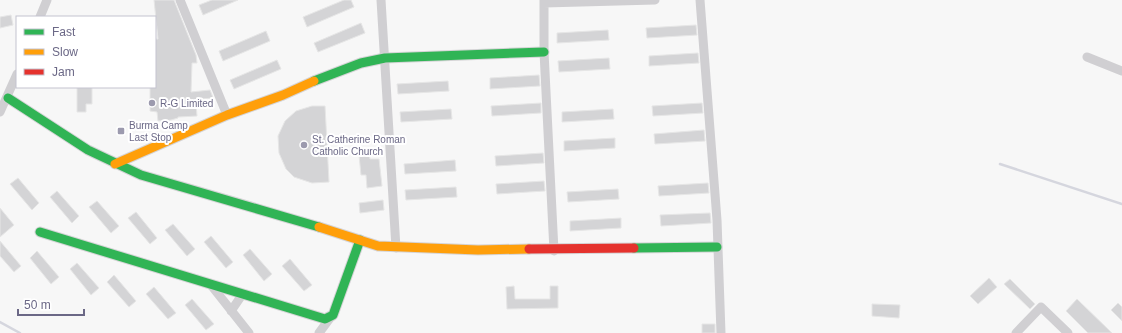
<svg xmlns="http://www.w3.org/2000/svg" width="1122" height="333" viewBox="0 0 1122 333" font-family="Arial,sans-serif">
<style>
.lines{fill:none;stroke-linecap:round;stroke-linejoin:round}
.stream{stroke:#d5d6de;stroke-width:2.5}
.building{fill:#d4d4d6;stroke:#e6e6e6}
.fast-casing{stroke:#d5d4d6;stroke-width:11}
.slow-casing{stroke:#d5d4d6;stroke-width:11}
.jam-casing{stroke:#d5d4d6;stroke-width:11}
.street{stroke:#d0cfd2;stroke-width:9}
.fast{stroke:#30b455;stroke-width:9}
.slow{stroke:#ff9f0a;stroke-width:9}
.jam{stroke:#e5322d;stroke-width:9}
.poi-dot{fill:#9c9aae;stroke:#fff;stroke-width:1.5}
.labels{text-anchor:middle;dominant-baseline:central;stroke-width:4;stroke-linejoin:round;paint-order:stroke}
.poi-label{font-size:10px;fill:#6b6886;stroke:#fff;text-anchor:start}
</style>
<rect width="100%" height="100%" fill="#f7f7f7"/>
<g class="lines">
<path class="stream" d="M1000 164 1122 204
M0 322 20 333"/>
</g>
<path class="building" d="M154 0H174L196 55 197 63H192L191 92 210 90 212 95 213 98 201 99 202 104H196L197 116 178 117V118L171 120 158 121 157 112 150 111V87H155V39H158Z
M212 0H238L203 15 199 5Z
M344 0H351L354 7 307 27 303 17Z
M11 15 13 25 0 28V17Z
M361 23 365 33 318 52 314 43Z
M696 25 697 35 647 38 646 28Z
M608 30 609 40 557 43V33Z
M266 31 270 41 223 61 219 51Z
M698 53 699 63 649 66V56Z
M609 58 610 69 559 72 558 61Z
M277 60 281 69 234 89 230 80Z
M539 75 540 86 490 89V78Z
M448 81 449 91 398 94 397 84Z
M77 87H92V104H86V112H77Z
M541 103V113L492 116 491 106Z
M702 103 703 113 653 116 652 106Z
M312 106H325L329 182 312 183 294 177 286 169 279 153 278 136 285 121 296 111Z
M451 109 452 119 401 122 400 112Z
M613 109 614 119 562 122V112Z
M704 130 705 141 655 144 654 134Z
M615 138V148L564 151V141Z
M543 153 544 163 496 166 495 156Z
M369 154 370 159H379L382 186 367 188 366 175H361L359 155Z
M455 160 456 171 405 174 404 164Z
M18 178 39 203 32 210 10 184Z
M544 181 545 191 497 194 496 184Z
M708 183 709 193 659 196 658 186Z
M456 187 457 197 406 200 405 190Z
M618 189 619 199 568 202 567 192Z
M57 191 79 216 72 223 50 197Z
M383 200 384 210 360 213 359 203Z
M97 201 119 226 111 233 89 207Z
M0 208 14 225 0 237Z
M136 212 157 238 150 244 128 218Z
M710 213 711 223 661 226 660 215Z
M621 218V228L570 231V221Z
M173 224 195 249 187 256 165 230Z
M211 236 233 262 226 268 204 242Z
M0 241 21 266 14 272 0 256Z
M250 249 272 274 264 281 243 255Z
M37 251 59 277 51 284 30 258Z
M290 259 312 285 304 291 282 266Z
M77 263 99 288 91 295 70 269Z
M114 275 136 301 129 307 107 282Z
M989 278 997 287 978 304 970 296Z
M1010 279 1035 304 1030 309 1004 284Z
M514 286 515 299H550V286H558V308L507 309 506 287Z
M154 287 176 313 168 319 146 294Z
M192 299 214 324 206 330 185 305Z
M1077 299 1112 333H1088L1066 311Z
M1118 303 1122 307V321L1111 310Z
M872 304 900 305 899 318 872 316Z
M702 324H715V333H702Z"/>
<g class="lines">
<defs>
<path id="fast" d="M314 81 361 63 385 58 544 52
M8 98 88 150 141 175 319 227
M40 232 325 319 333 315 360 240
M634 248 717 247"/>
<path id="slow" d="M115 164 227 115 283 95 314 81
M319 227 378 246 478 250 529 249"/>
<path id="jam" d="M529 249 634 248"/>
</defs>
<use href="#fast" class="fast-casing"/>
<use href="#slow" class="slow-casing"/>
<use href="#jam" class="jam-casing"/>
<path class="street" d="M180 0 227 115
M381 0 396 248
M544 0V52L554 251
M700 0 717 220 721 333
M544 3 655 0
M40 17 47 0
M1087 57 1122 71
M0 112 17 74
M211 285 249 333
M231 311 242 295
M319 333 330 318
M1016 333 1041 307 1068 333"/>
<use href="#fast" class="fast"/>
<use href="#slow" class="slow"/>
<use href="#jam" class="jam"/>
</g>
<g class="poi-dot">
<circle cx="152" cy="103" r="4"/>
<rect x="117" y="127" width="8" height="8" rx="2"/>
<circle cx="304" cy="145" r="4"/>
</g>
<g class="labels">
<g class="poi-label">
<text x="160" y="103">R-G Limited</text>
<text x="129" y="125">Burma Camp<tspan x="129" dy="12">Last Stop</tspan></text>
<text x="312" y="139">St. Catherine Roman<tspan x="312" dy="12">Catholic Church</tspan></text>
</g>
</g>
<rect x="16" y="16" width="140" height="72" fill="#ffffff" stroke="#c4c3cf"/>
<rect x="24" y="29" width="20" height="6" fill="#30b455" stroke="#c4c3cf"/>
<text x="52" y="36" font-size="12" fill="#6b6886">Fast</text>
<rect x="24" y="49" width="20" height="6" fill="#ff9f0a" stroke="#c4c3cf"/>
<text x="52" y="56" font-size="12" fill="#6b6886">Slow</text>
<rect x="24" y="69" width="20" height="6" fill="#e5322d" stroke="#c4c3cf"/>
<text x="52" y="76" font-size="12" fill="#6b6886">Jam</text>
<path d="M18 309v6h66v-6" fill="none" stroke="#6b6886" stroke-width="2"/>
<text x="24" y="309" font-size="12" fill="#6b6886" stroke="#ffffff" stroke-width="3" paint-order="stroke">50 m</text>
</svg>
